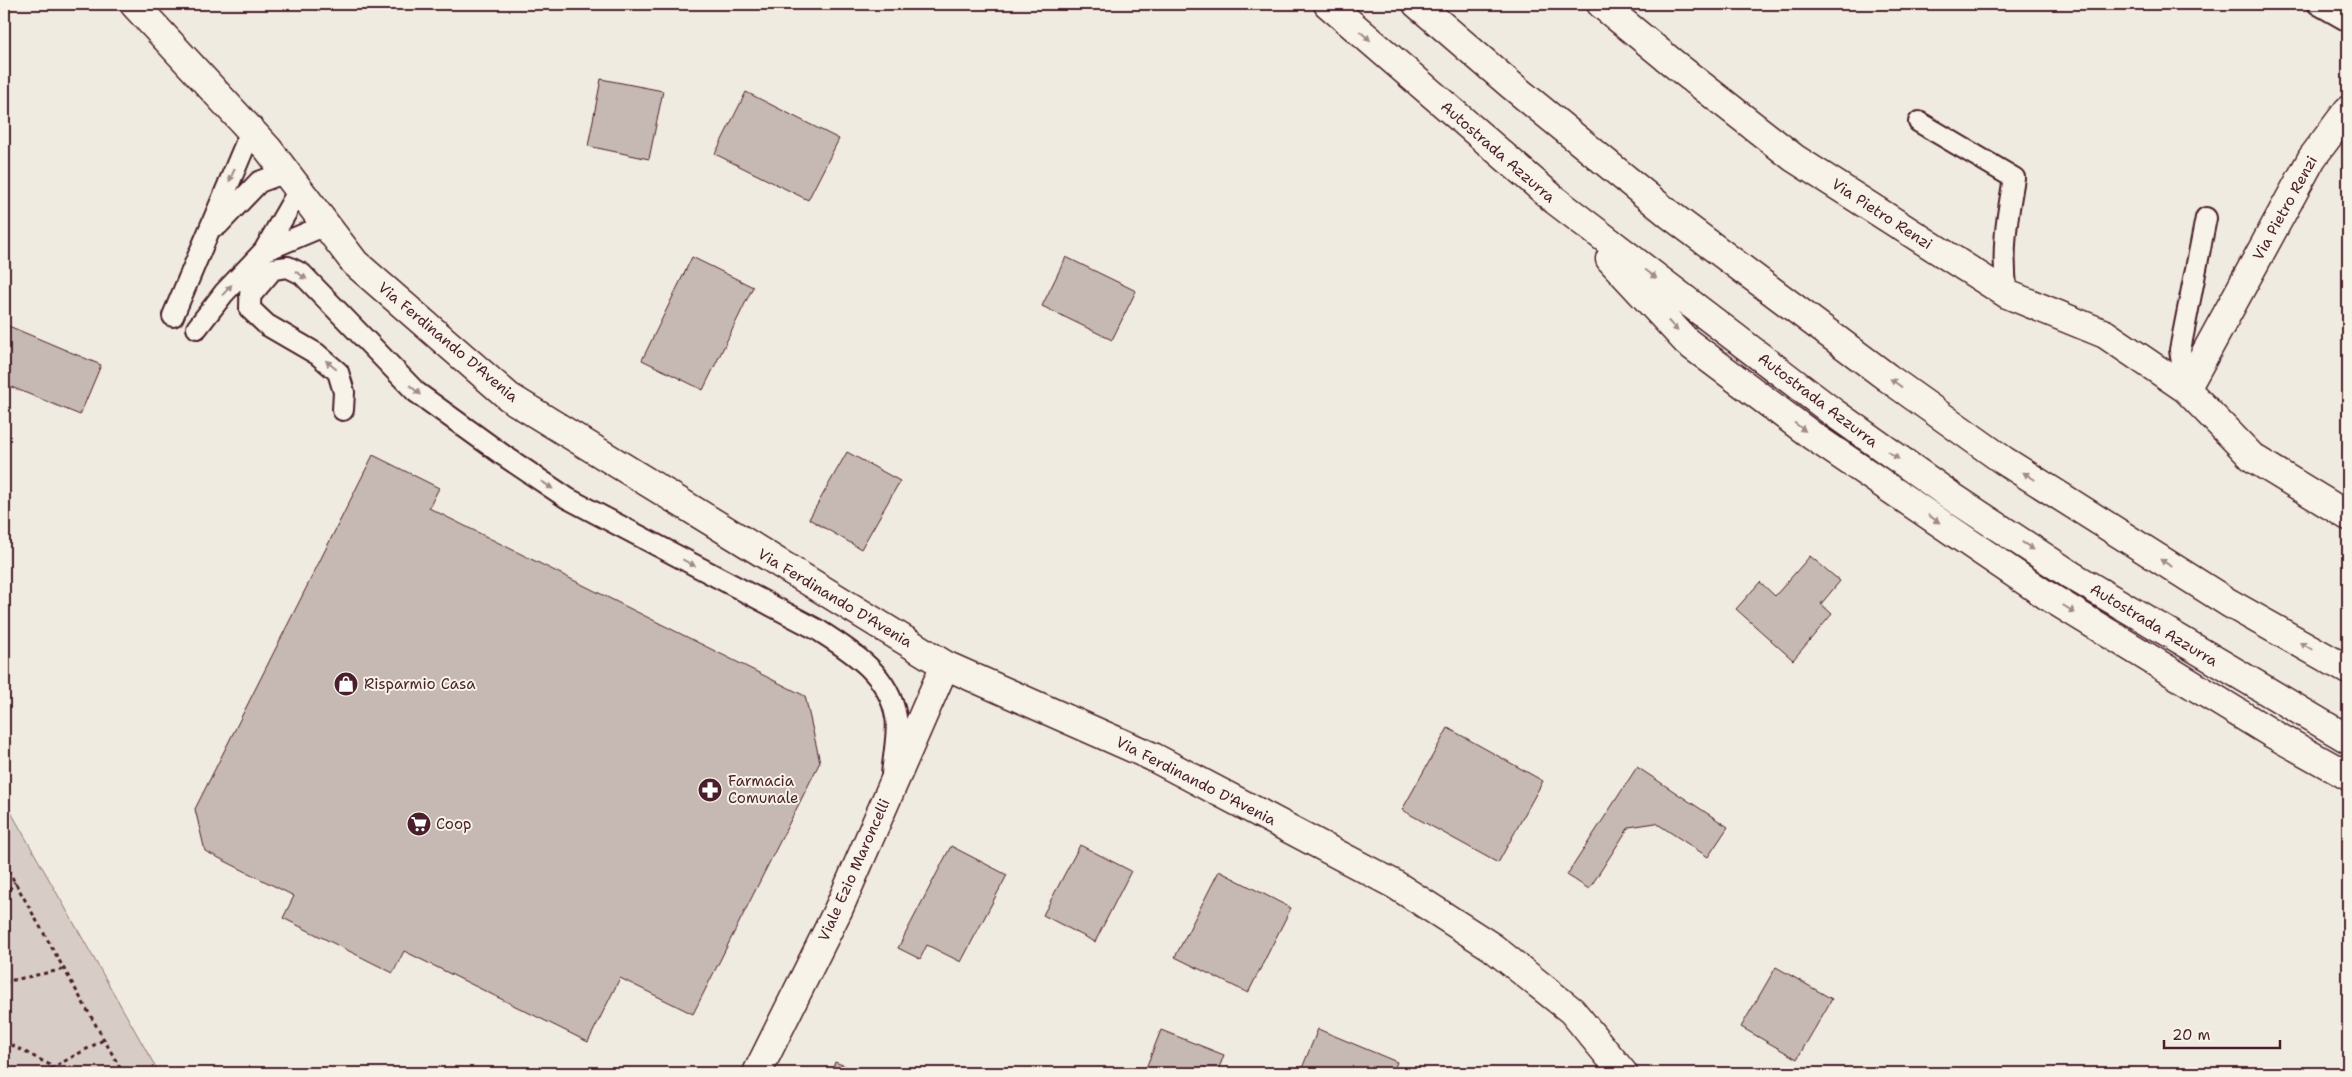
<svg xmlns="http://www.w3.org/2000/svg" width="2352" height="1077" viewBox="0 0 2352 1077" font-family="'Shantell Sans',sans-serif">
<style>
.green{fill:#d8cdc6;stroke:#917678}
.building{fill:#c6b8b3;stroke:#4a1f2b}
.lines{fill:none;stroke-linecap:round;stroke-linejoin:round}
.service-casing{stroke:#4a1f2b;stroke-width:24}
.minor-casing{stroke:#4a1f2b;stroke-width:31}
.motorway-casing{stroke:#4a1f2b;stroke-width:31}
.path{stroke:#4a1f2b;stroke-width:3;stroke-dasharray:4 4;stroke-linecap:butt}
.service{stroke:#f7f3e8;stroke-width:20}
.minor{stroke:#f7f3e8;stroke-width:28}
.motorway{stroke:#f7f3e8;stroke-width:28}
.oneway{fill:#a0898a}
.labels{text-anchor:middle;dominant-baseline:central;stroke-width:4;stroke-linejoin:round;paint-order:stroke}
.street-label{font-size:15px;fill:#4a1f2b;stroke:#f7f3e8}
.poi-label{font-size:15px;fill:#4a1f2b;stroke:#f7f3e8;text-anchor:start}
</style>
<rect width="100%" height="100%" fill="#f0ebe0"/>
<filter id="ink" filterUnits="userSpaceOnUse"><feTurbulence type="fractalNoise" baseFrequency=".02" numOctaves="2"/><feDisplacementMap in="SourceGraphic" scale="10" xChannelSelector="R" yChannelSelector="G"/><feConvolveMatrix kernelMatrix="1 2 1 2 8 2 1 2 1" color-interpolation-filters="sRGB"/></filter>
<g filter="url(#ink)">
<path class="green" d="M4 800 159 1073H4Z"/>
<path class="building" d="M601 79 663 91 649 159 588 146Z
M746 92 839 139 808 200 715 154Z
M692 257 753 287 703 390 642 360Z
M1066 257 1136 291 1112 340 1042 306Z
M4 324 101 365 80 415 4 384Z
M847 452 900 481 861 549 809 519Z
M373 455 439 488 429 508 805 696 820 762 693 1014 620 978 588 1042 404 951 393 973 283 918 294 896 205 851 195 809Z
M1810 556 1840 581 1821 604 1832 614 1793 660 1736 609 1760 582 1775 596Z
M1448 728 1543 781 1498 863 1402 810Z
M1637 767 1728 827 1708 857 1656 823 1629 827 1589 889 1567 875Z
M1080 845 1131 871 1095 942 1043 915Z
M951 846 1007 875 961 962 927 945 920 959 898 948Z
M1219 871 1291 908 1248 993 1175 957Z
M1776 967 1832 999 1797 1059 1741 1027Z
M1318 1029 1397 1062 1393 1073H1300Z
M1161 1030 1224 1055 1217 1073H1144Z
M835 1062 863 1073H831Z"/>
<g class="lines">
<defs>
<path id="service" d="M2318 4 2348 21
M1919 122 2014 178C2007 218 2001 252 2007 294
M218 225 259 182 286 172
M264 251 326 225
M251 265 250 309 267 325 317 354 338 372 344 392 343 410
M250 296 273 269 288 267 302 274 416 392 503 455 567 498 818 630C851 651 889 674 896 717 899 730 893 760 892 775
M173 316 251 131
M197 328 224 293 264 251 299 190
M2186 389 2180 350 2206 218"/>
<path id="minor" d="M134 4 268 149 355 263 509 397 945 665 1153 757 1394 884 1492 947 1572 1011 1623 1073
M1601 4 1674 64 1794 158 2007 294 2105 334 2186 389 2253 458 2348 516
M2186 389 2312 158 2348 110
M757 1073 839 908 945 665"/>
<path id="motorway" d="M1328 4 1556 201 1834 413 1951 496 2071 575 2348 739
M1417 4 1511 85 1669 214 1888 378 2003 460 2229 603 2348 670
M1610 259 1687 342 1814 437 2046 595 2271 733 2348 776"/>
</defs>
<use href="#service" class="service-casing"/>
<use href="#minor" class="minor-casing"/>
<use href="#motorway" class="motorway-casing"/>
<path class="path" d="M4 863 123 1073
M4 896 15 882
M4 982 65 969
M4 1041 54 1067
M43 1073 105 1039"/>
<use href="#service" class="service"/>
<use href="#minor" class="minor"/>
<use href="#motorway" class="motorway"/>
</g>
<defs><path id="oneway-solid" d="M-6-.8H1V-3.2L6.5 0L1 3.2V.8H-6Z" transform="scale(1.25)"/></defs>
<g class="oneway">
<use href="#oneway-solid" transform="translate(1365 36) rotate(41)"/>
<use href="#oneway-solid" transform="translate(232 175) rotate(113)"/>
<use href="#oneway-solid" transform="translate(1651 274) rotate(37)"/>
<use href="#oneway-solid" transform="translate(301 275) rotate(35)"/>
<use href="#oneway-solid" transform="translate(227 290) rotate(-48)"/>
<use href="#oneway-solid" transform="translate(1673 326) rotate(47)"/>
<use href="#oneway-solid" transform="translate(331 365) rotate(-140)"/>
<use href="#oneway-solid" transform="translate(1896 383) rotate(-144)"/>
<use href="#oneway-solid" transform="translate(415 390) rotate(42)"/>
<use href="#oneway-solid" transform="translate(1800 427) rotate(37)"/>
<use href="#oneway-solid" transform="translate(1893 455) rotate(35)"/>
<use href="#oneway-solid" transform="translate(2029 476) rotate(-148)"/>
<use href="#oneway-solid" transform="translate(547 485) rotate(34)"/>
<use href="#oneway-solid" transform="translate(1934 519) rotate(34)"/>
<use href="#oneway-solid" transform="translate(2028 546) rotate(33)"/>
<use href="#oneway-solid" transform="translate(689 563) rotate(28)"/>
<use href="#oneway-solid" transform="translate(2166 563) rotate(-148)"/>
<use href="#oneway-solid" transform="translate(2069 609) rotate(32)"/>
<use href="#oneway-solid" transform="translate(2306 646) rotate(-151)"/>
</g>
</g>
<defs>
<symbol id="shop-disc" viewBox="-11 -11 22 22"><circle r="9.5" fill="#4a1f2b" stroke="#f7f3e8"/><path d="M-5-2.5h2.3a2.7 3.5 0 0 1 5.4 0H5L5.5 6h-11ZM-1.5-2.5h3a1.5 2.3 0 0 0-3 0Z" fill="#fff"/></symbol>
<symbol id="pharmacy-disc" viewBox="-11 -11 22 22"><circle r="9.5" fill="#4a1f2b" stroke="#f7f3e8"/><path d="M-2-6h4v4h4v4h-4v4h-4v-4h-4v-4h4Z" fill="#fff"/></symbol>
<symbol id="supermarket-disc" viewBox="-11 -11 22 22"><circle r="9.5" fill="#4a1f2b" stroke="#f7f3e8"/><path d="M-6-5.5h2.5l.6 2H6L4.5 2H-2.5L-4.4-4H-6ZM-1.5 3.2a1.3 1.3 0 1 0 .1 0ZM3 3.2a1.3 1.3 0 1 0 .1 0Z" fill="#fff"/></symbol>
</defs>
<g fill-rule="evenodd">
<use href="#shop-disc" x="332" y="670" width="28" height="28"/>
<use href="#pharmacy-disc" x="696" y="776" width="28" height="28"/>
<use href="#supermarket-disc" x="405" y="810" width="28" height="28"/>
</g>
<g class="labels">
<g class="street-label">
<text transform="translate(1498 152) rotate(41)">Autostrada Azzurra</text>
<text transform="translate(2285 208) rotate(-61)">Via Pietro Renzi</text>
<text transform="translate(1882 214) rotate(33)">Via Pietro Renzi</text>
<text transform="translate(448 342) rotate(40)">Via Ferdinando D'Avenia</text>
<text transform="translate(1818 400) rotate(37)">Autostrada Azzurra</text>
<text transform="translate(835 598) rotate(31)">Via Ferdinando D'Avenia</text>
<text transform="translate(2154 625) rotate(31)">Autostrada Azzurra</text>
<text transform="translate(1196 781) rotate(27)">Via Ferdinando D'Avenia</text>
<text transform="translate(854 870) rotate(-66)">Viale Ezio Maroncelli</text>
</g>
<g class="poi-label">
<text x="364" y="684">Risparmio Casa</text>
<text x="728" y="781">Farmacia<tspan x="728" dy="17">Comunale</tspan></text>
<text x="436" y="824">Coop</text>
</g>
</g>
<rect width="2352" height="1077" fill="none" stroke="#f7f3e8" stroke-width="20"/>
<rect x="10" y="10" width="2332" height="1057" fill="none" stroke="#4a1f2b" stroke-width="2" filter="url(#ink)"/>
<path d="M2164 1040v8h116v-8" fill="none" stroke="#4a1f2b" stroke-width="2.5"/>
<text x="2172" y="1040" font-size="15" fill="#4a1f2b" stroke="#f7f3e8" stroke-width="4" paint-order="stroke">20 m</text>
</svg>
